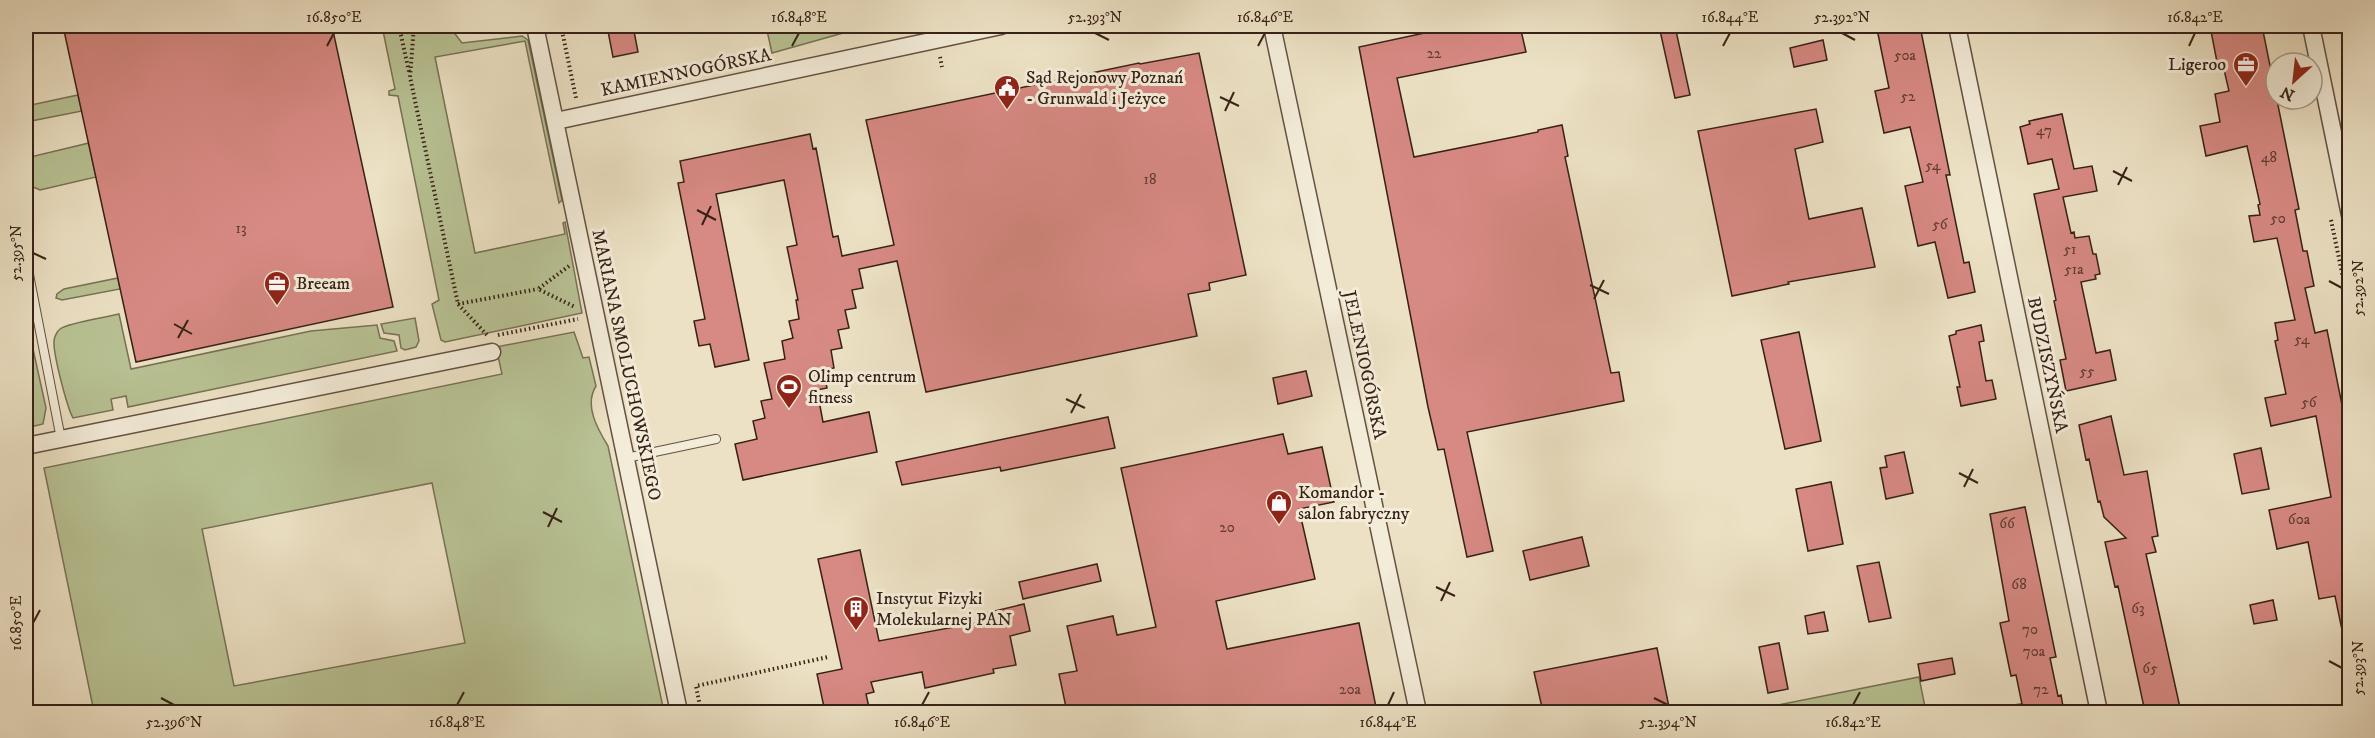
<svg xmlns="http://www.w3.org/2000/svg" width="2375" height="738" viewBox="0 0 2375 738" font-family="'IM FELL DW Pica',serif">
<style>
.green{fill:#b8c294;stroke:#787256;stroke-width:1.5;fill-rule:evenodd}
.building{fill:#d78983;stroke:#372117;stroke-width:1.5}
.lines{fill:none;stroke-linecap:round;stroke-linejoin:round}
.lane-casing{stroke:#645142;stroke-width:10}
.street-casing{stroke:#645142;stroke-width:19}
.path{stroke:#372117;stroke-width:4;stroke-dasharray:1.5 3;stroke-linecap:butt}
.lane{stroke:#f3ecd9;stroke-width:8}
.street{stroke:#f3ecd9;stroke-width:16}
.ticks{fill:none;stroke:#372117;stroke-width:2}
.labels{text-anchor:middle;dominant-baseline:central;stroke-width:6;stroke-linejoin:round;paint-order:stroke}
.number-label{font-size:15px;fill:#5f3b32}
.poi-label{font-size:18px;fill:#372117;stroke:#f3ecd9;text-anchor:start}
.street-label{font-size:18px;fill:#372117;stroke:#f3ecd9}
.neatline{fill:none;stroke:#372117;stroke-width:2}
.ticks-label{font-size:15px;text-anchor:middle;fill:#372117}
</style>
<rect width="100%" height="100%" fill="#ece1c4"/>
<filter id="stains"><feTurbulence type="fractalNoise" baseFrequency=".00333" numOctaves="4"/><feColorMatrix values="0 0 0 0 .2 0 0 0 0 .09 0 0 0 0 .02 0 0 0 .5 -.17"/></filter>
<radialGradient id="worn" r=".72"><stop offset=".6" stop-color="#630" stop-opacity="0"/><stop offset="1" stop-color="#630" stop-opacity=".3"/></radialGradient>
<path class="green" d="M382 26H449L462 43 522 36 528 40 562 200 559 203 525 41 435 57 475 253 565 234 563 223 565 222 582 313 445 342 441 340 432 304 439 300 398 96 389 95V91L395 89Z
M766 26H868L772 53Z
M78 95 82 111 26 122V106Z
M89 143 96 177 40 190 26 184V158Z
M118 278 120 289 62 300 56 298 57 294 64 289Z
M119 314 131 369 311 331 377 325 380 338 394 341 397 351 128 407 126 396 111 399 113 410 73 418C67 407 53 354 54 341 54 338 57 331 60 329 66 323 108 317 119 314Z
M26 317 46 408 43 424 26 428Z
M415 318 419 341 416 347 405 350 401 348 399 335 384 333 381 324Z
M574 332 583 358 589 357 596 386C584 405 597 428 608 446L664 712H94L44 468 502 374 496 347ZM432 483 465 643 234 686 202 529Z
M1919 677 1926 712H1739L1748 711Z"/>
<path class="building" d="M63 26H332L393 307 136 362Z
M607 26H633L638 52 613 57Z
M1457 26H1520L1526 52 1397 78 1414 157 1538 132V130L1562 125 1568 156 1565 157 1611 373 1619 372 1624 401 1467 432 1493 551 1467 557 1444 449 1438 450 1428 407 1359 47Z
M1659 26H1675L1690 95 1675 98Z
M1891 26H1920L1950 175H1946L1964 263 1969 262 1975 292 1948 298 1935 242 1918 246 1905 186 1923 182 1910 127 1884 133 1875 91 1889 88 1877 29Z
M2210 26H2262L2299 209 2295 210 2303 251H2307L2314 286 2305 288 2315 333 2327 330 2347 430 2349 429V630H2342L2335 596 2319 599 2308 542 2277 549 2269 510 2331 497 2316 416 2271 426 2265 398 2286 394 2275 341 2278 340 2275 323 2295 320 2277 238 2254 242 2249 216 2260 215 2258 205 2260 204 2247 146 2206 156 2200 126 2220 122 2215 94 2229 91 2222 61 2217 62Z
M1823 40 1827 60 1794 67 1790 48Z
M1199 53 1246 275 1209 283 1210 290 1188 294 1197 336 926 392 897 261 859 269 863 288 852 290 856 308 845 310 849 328 838 330 842 348 831 350 834 368 823 370 827 388 817 390 823 422 869 412 877 452 743 480 735 444 757 439 753 421 765 418 761 401 772 399 764 363 785 359 782 341 793 338 789 321 799 319 796 300H798L787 247 797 245 784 180 716 194 749 360 715 367 710 344 699 346 694 321 705 319 678 183 684 182 680 161 810 134 813 149 816 148 833 237 838 236 842 256 894 245 866 120 1139 63 1140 64Z
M1816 109 1823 142 1795 149 1809 219 1862 208 1875 267 1788 282 1789 284 1732 296 1698 131Z
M2062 114 2074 169 2092 166 2097 191 2063 197 2071 233 2074 232 2075 238 2089 236 2093 254H2096L2100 274 2095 275 2096 279 2081 282 2096 353 2110 350 2116 380 2066 391 2060 360 2066 359 2054 301 2056 300 2034 194 2059 189 2052 159 2028 164 2020 127 2030 124 2029 121Z
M1981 325 1984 341 1979 342 1986 381 1992 380 1996 399 1961 406 1957 387H1960L1949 336 1956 334V331Z
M1799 332 1821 441 1785 449 1761 340Z
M1306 371 1312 396 1278 404 1273 378Z
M2111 416 2124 475 2147 471 2158 536 2152 537 2156 552 2146 554 2181 712H2145L2118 586 2115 587 2105 542 2126 538 2104 517 2100 501 2098 502 2089 459 2086 460 2079 425Z
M1108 417 1115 448 1001 471 1000 467 902 485 896 462Z
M1283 434 1288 454 1322 447 1334 502 1299 509 1315 579 1216 601 1227 649 1359 623 1377 712H1067L1059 674 1077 671 1067 626 1113 616 1117 635 1156 627 1121 468Z
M2261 448 2269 489 2242 494 2234 454Z
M1904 452 1913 493 1886 499 1880 468 1887 467 1885 456Z
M1831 482 1843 544 1808 551 1796 489Z
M2025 507 2056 657 2050 658 2058 696 2061 695 2064 712H2015L2014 705 2022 704 2016 675 2011 676 2000 623 2009 621 1990 514Z
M1582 537 1589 566 1530 580 1523 551Z
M860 550 879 641 987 621 986 613 1024 604 1030 631 1010 636 1016 665 993 669 994 673 925 688 922 672 871 682 874 692 866 694 870 712H825L817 674 842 669 818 559Z
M1879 562 1891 618 1869 622 1857 566Z
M1097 564 1101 581 1023 599 1019 582Z
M2273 600 2277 620 2254 624 2250 605Z
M1824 612 1828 631 1808 634 1805 616Z
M1779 643 1788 689 1768 693 1759 647Z
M1657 648 1670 712H1543L1534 672Z
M1952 658 1955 674 1921 681 1918 664Z"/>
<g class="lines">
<defs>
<path id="lane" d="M26 259 61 439
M626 458 716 439"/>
<path id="street" d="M535 26 679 712
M1272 26 1418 712
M1957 26 2099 712
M2311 26 2350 215
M556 121 1001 26
M26 446 492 352"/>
</defs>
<use href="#lane" class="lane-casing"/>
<use href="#street" class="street-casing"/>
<path class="path" d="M399 26 409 72
M414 26 410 77 458 304 487 335
M561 26 576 98
M940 57 942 67
M2331 220 2350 311
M569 266 538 289 575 307
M458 304 538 289
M498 335 578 319
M700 706 696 686 828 657"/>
<use href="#lane" class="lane"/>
<use href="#street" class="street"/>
</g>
<path class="ticks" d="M1095 33 1109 40M1842 33 1855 40M327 46 334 33M792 46 799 33M1258 46 1265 33M1723 46 1730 33M2189 46 2195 33M1220 97 1239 106M1225 111 1234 92M2113 171 2132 181M2118 185 2127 167M697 210 716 220M702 225 711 206M33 253 46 259M2329 281 2342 288M1590 285 1609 294M1594 299 1604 280M174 324 192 334M178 338 188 320M1066 399 1085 408M1071 413 1081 394M1959 473 1978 483M1964 487 1973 469M543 512 562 522M548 527 557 508M1436 587 1455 596M1441 601 1450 582M33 623 40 610M2329 661 2342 668M161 698 174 705M1654 698 1668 705M457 705 464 692M922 705 929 692M1388 705 1394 692M1853 705 1860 692"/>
<defs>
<symbol id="office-pin" viewBox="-11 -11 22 30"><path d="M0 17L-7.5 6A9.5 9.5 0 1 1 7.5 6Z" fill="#8f2418" stroke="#f3ecd9"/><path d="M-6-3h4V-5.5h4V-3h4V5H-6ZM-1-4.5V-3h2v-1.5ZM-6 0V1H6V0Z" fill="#fff"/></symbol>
<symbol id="civic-pin" viewBox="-11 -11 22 30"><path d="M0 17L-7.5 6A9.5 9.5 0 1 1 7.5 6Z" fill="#8f2418" stroke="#f3ecd9"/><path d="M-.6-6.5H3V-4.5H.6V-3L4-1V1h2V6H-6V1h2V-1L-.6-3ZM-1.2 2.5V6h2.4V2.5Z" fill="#fff"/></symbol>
<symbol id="stadium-pin" viewBox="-11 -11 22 30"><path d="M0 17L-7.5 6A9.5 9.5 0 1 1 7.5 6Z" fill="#8f2418" stroke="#f3ecd9"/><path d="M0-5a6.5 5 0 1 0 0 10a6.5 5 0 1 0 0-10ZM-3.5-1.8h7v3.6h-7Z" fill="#fff"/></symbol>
<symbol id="shop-pin" viewBox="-11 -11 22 30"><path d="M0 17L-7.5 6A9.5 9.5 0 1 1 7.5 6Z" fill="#8f2418" stroke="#f3ecd9"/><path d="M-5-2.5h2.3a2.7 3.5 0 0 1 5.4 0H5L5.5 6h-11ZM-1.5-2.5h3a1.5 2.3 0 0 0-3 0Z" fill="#fff"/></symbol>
<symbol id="building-pin" viewBox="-11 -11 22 30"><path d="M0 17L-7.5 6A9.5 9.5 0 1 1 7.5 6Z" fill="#8f2418" stroke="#f3ecd9"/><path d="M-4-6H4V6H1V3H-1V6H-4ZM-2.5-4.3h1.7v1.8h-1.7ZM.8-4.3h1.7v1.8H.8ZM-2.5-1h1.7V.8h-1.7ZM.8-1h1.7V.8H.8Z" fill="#fff"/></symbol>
</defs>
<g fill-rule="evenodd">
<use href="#office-pin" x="2231" y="50" width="30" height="40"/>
<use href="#civic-pin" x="992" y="73" width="30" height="40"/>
<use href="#office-pin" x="262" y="269" width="30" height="40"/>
<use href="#stadium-pin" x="774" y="372" width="30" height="40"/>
<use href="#shop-pin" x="1264" y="488" width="30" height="40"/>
<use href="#building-pin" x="841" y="594" width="30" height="40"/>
</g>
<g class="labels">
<g class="number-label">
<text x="1434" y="53">22</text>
<text x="1905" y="55">50a</text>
<text x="1908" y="96">52</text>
<text x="2044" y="130">47</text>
<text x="2269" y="157">48</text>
<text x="1933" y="165">54</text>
<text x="1150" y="179">18</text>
<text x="2278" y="218">50</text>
<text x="1940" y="224">56</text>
<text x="241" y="228">13</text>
<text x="2070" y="249">51</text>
<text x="2074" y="269">51a</text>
<text x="2302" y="339">54</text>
<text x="2087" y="371">55</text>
<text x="2309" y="402">56</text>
<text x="2299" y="519">60a</text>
<text x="2007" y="523">66</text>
<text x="1227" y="527">20</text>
<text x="2019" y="584">68</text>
<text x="2138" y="608">63</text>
<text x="2030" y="629">70</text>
<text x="2034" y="651">70a</text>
<text x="2150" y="668">65</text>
<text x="1350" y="689">20a</text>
<text x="2041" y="689">72</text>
</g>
<g class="poi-label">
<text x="2226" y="65" text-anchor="end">Ligeroo</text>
<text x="1026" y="78">Sąd Rejonowy Poznań<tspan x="1026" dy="21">- Grunwald i Jeżyce</tspan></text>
<text x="296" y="284">Breeam</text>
<text x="808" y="377">Olimp centrum<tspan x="808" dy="21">fitness</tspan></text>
<text x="1298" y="493">Komandor -<tspan x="1298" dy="21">salon fabryczny</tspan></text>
<text x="876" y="599">Instytut Fizyki<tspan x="876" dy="21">Molekularnej PAN</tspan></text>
</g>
<g class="street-label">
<text transform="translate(686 73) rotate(-12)">KAMIENNOGÓRSKA</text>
<text transform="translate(626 365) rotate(78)">MARIANA SMOLUCHOWSKIEGO</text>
<text transform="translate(1364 365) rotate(78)">JELENIOGÓRSKA</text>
<text transform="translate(2047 365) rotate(78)">BUDZISZYŃSKA</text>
</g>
</g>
<rect width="2375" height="738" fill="none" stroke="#ece1c4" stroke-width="66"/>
<g transform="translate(2294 81) rotate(207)"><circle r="28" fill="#f3ecd9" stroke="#a89b8b" stroke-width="1.5"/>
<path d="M0-4.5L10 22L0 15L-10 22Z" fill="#8f2418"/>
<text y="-9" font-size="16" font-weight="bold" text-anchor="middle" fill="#372117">N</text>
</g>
<rect x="33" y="33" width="2309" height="672" class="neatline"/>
<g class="ticks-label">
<text x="334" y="22">16.850°E</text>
<text x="799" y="22">16.848°E</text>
<text x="1095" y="22">52.393°N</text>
<text x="1265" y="22">16.846°E</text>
<text x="1730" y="22">16.844°E</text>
<text x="1842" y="22">52.392°N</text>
<text x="2195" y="22">16.842°E</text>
<text transform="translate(16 253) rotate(-90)" y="5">52.395°N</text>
<text transform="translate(2358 288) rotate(-90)" y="5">52.392°N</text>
<text transform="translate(16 623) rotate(-90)" y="5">16.850°E</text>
<text transform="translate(2358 668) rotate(-90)" y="5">52.393°N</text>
<text x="174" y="727">52.396°N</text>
<text x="457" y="727">16.848°E</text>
<text x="922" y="727">16.846°E</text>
<text x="1388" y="727">16.844°E</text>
<text x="1668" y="727">52.394°N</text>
<text x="1853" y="727">16.842°E</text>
</g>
<rect width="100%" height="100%" filter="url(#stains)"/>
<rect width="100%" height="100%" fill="url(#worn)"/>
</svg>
